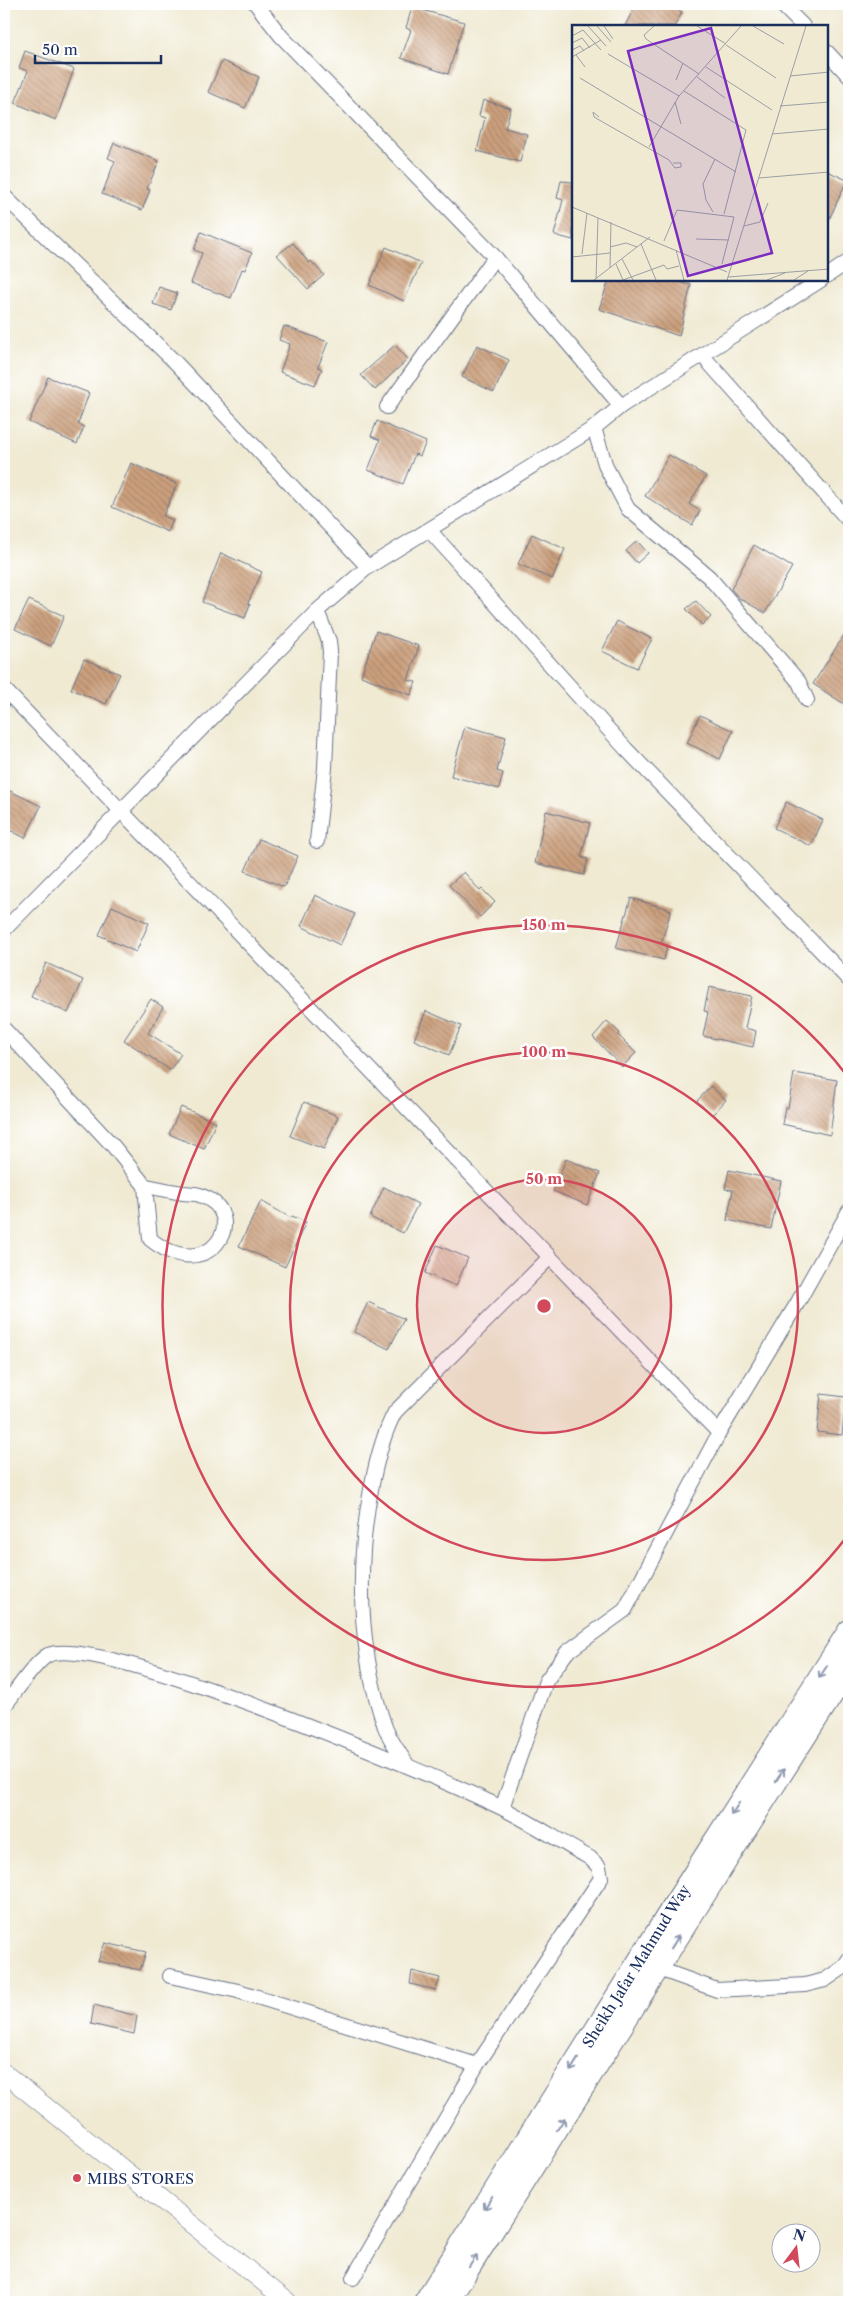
<svg xmlns="http://www.w3.org/2000/svg" width="853" height="2306" viewBox="0 0 853 2306" font-family="'Libre Caslon Text',serif">
<style>
.building{fill:url(#building-back-hatch)}
.lines{fill:none;stroke-linecap:round;stroke-linejoin:round}
.minor-casing{stroke:#667087;stroke-width:16}
.tertiary-casing{stroke:#667087;stroke-width:19}
.primary-casing{stroke:#667087;stroke-width:24}
.minor{stroke:#fff;stroke-width:14}
.tertiary{stroke:#fff;stroke-width:18}
.primary{stroke:#fff;stroke-width:22}
.oneway{stroke:#8d97ae}
.ring{fill:none;stroke:#d1495b;stroke-width:2.5}
.poi-dot{fill:#d1495b;stroke:#fff;stroke-width:2}
.labels{text-anchor:middle;dominant-baseline:central;stroke-width:5;stroke-linejoin:round;paint-order:stroke}
.street-label{font-size:15px;fill:#1b2f5e;stroke:#fff}
.poi-label{font-size:15px;fill:#1b2f5e;stroke:#fff;text-anchor:start}
.inset-road{fill:none;stroke:#9b9fa4;stroke-width:1}
.view{fill:#7b2cbf;fill-opacity:0.15;stroke:#7b2cbf;stroke-width:2.5}
.inset-edge{fill:none;stroke:#1b2f5e;stroke-width:2.5}
.centre{fill:#d1495b;stroke:#fff;stroke-width:2.5}
.ring-label{font-size:15px;text-anchor:middle;font-weight:bold;fill:#d1495b;stroke:#fff;stroke-width:5;stroke-linejoin:round;paint-order:stroke}
</style>
<defs>
<pattern id="building-back-hatch" width="6" height="6" patternUnits="userSpaceOnUse" patternTransform="scale(1.25)"><rect width="6" height="6" fill="#cca07d"/><path d="M-1 5l2 2M0 0l6 6M5-1l2 2" fill="none" stroke="#a5836a"/></pattern>
</defs>
<rect width="100%" height="100%" fill="#fff"/>
<filter id="ink" filterUnits="userSpaceOnUse"><feTurbulence type="fractalNoise" baseFrequency=".02" numOctaves="2"/><feDisplacementMap in="SourceGraphic" scale="10" xChannelSelector="R" yChannelSelector="G"/><feConvolveMatrix kernelMatrix="1 2 1 2 8 2 1 2 1" color-interpolation-filters="sRGB"/></filter>
<filter id="wash" filterUnits="userSpaceOnUse"><feTurbulence type="fractalNoise" baseFrequency=".0096" numOctaves="4" result="noise"/><feDisplacementMap in="SourceGraphic" scale="20" xChannelSelector="R" yChannelSelector="G"/><feGaussianBlur stdDeviation="1.12" result="paint"/><feColorMatrix in="noise" values="0 0 0 0 0 0 0 0 0 0 0 0 0 0 0 0 0 1.4 0 .05"/><feComposite in="paint" operator="in"/></filter>
<g filter="url(#wash)">
<rect width="100%" height="100%" fill="#f0ead3"/>
<g id="blocks">
<path class="building" d="M636 4H666L682 12 675 26H625Z
M412 7 464 22 448 74 401 58 411 30 406 28Z
M25 51 74 69 56 120 15 103 28 71 19 68Z
M222 61 259 77 245 108 208 92Z
M483 100 511 108 505 128 527 134 520 162 477 151 485 118 479 116Z
M114 143 159 161 147 189 150 190 142 210 102 194 115 161 108 158Z
M827 171 847 180 827 224Z
M561 181 573 182V240L554 235 563 200 557 198Z
M201 232 252 253 245 270 242 269 231 298 191 283 202 253 194 250Z
M293 243 309 263 311 261 324 275 308 289 277 255Z
M386 247 421 263 404 301 369 285Z
M609 280H670L691 285 679 336 599 309Z
M159 287 177 293 171 310 153 304Z
M284 326 328 342 318 367 322 369 315 385 280 372 290 344 279 340Z
M395 345 408 359 375 390 361 375Z
M477 345 509 360 494 392 462 377Z
M48 377 89 393 78 424 84 427 77 444 29 422Z
M377 421 426 442 420 456 415 454 403 484 368 470 380 440 371 436Z
M669 455 706 476 689 504 700 511 692 525 645 496Z
M131 463 177 484 163 516 173 520 168 532 112 507Z
M532 534 565 549 552 579 518 564Z
M637 541 648 553 637 563 626 551Z
M754 545 792 567 765 613 739 598 731 589Z
M221 553 262 572 248 603 250 604 245 618 202 602Z
M29 600 64 616 51 646 15 629Z
M696 601 711 617 702 625 686 609Z
M617 621 652 639 637 668 602 651Z
M849 627V707L813 684Z
M376 631 419 646 408 680 416 682 411 695 361 676Z
M84 659 120 674 106 704 71 689Z
M700 715 733 731 720 759 687 743Z
M465 726 506 737 497 771 503 773 499 789 451 776Z
M4 788 41 806 25 838 4 827Z
M786 802 823 820 811 846 774 828Z
M546 811 590 823 581 857 588 859 584 875 535 863Z
M259 839 298 856 284 887 245 871Z
M464 872 480 891 482 889 495 902 480 917 449 885Z
M315 895 355 914 340 945 301 926Z
M631 898 671 910 661 944 667 946 664 960 616 948Z
M112 906 149 923 136 952 99 935Z
M46 963 83 980 68 1013 31 996Z
M709 987 752 996 745 1028 756 1031 753 1047 703 1036 708 1012 704 1011Z
M151 999 163 1007 148 1033 181 1054 170 1070 124 1040Z
M426 1011 461 1026 449 1055 414 1040Z
M607 1021 620 1033 618 1035 636 1053 622 1067 593 1037Z
M794 1073 837 1080 830 1135 782 1124 785 1108H788Z
M711 1086 726 1100 712 1115 697 1101Z
M304 1102 338 1116 324 1149 290 1136Z
M181 1107 216 1122 204 1149 169 1134Z
M566 1159 600 1173 587 1205 553 1191Z
M729 1170 781 1181 771 1229 727 1220 733 1190 725 1189Z
M384 1187 418 1204 403 1233 370 1217Z
M261 1201 291 1218 292 1216 306 1222 285 1267 239 1246Z
M437 1245 468 1258 456 1286 425 1273Z
M368 1302 404 1319 389 1349 354 1332Z
M821 1394 846 1397 842 1435 817 1432Z
M105 1943 146 1952 140 1970 98 1961Z
M412 1971 440 1978 436 1990 410 1984Z
M94 2005 137 2016 134 2034 91 2024Z"/>
</g>
</g>
<g filter="url(#ink)">
<use href="#blocks" fill-opacity="0" stroke="#667087" stroke-width="1"/>
<g class="lines">
<defs>
<path id="minor" d="M256 4 281 36 495 257 621 406
M781 4 803 26
M827 52 849 76
M4 196 177 364 368 567
M827 276 849 261
M702 355 849 521
M387 407 495 257
M594 428 606 467 628 509 709 577 799 682 807 700
M429 530 626 749 849 980
M4 689 719 1433
M317 841 325 768 330 652 329 641 317 611
M4 930 317 611 368 567 594 428 621 406 821 280
M4 1029 114 1147 145 1186 150 1239C211 1288 251 1214 202 1196 196 1193 190 1194 183 1193 170 1191 158 1188 145 1186
M4 1707C13 1695 36 1661 48 1655 99 1632 439 1777 502 1808 532 1823 561 1842 590 1858L599 1867 601 1878 477 2065 353 2278
M408 1766C400 1754 390 1740 385 1727 358 1650 356 1563 372 1484 377 1459 383 1434 395 1412L550 1257
M502 1808 546 1681 567 1652 625 1610 719 1433 798 1302 849 1211
M659 1969 717 1990 805 1985 825 1980 844 1967 849 1959
M170 1976 238 1991 477 2065"/>
<path id="tertiary" d="M4 2073 288 2302"/>
<path id="primary" d="M425 2302 676 1902 849 1631
M447 2302C582 2091 713 1878 849 1668"/>
</defs>
<use href="#minor" class="minor-casing"/>
<use href="#tertiary" class="tertiary-casing"/>
<use href="#primary" class="primary-casing"/>
<use href="#minor" class="minor"/>
<use href="#tertiary" class="tertiary"/>
<use href="#primary" class="primary"/>
</g>
<defs><path id="oneway-shaft" d="M-6 0H5M1.5-3L5.5 0L1.5 3" fill="none" stroke-width="1.6" stroke-linecap="round" stroke-linejoin="round" transform="scale(1.25)"/></defs>
<g class="oneway">
<use href="#oneway-shaft" transform="translate(823 1672) rotate(123)"/>
<use href="#oneway-shaft" transform="translate(780 1775) rotate(-57)"/>
<use href="#oneway-shaft" transform="translate(735 1809) rotate(123)"/>
<use href="#oneway-shaft" transform="translate(675 1942) rotate(-58)"/>
<use href="#oneway-shaft" transform="translate(574 2065) rotate(122)"/>
<use href="#oneway-shaft" transform="translate(561 2124) rotate(-57)"/>
<use href="#oneway-shaft" transform="translate(488 2203) rotate(122)"/>
<use href="#oneway-shaft" transform="translate(473 2261) rotate(-57)"/>
</g>
</g>
<circle cx="544" cy="1306" r="127" fill="#d1495b" fill-opacity=".12"/>
<g class="ring">
<circle cx="544" cy="1306" r="127"/>
<circle cx="544" cy="1306" r="254"/>
<path d="M848 1535A381 381 0 1 1 848 1077"/>
</g>
<circle class="poi-dot" cx="77" cy="2178" r="5"/>
<g class="labels">
<g class="street-label">
<text transform="translate(636 1966) rotate(-58)">Sheikh Jafar Mahmud Way</text>
</g>
<g class="poi-label">
<text x="87" y="2178">MIBS STORES</text>
</g>
</g>
<g transform="translate(572 25)">
<rect width="256" height="256" fill="#f0ead3"/>
<path class="inset-road" d="M16 1 34 21M25 1 39 17M32 1 41 14M82 1 72 10 74 14 127 49M125 1 154 19M181 1 212 19M0 11 11 5 29 25M0 18 10 13 18 23M154 20 204 53M0 25 8 21 12 26M36 29 107 71M4 30 13 42M0 32 29 15M134 42 200 85M218 51 257 47M125 52 153 73M8 53 164 147M104 55 111 38M112 66 174 105 152 189M103 77 109 99M208 81 257 77M27 92 21 87 22 92 97 135 103 143 109 142V138H101M200 109 257 104M77 122 107 71 169 1M187 153 257 147M0 182 155 247M141 187 134 175 131 159 143 134M172 201 188 197 196 178M124 214 157 215M92 216 105 185 162 192 150 239M69 219 84 255M38 222 54 218 65 222M104 225 112 255M10 229 15 188M0 232 38 228M50 234 61 255M44 239 51 255 92 240 95 244 107 241M38 243 39 197M156 252 257 244M24 254 26 193M22 255 78 212M155 255 234 1M195 255 213 248M222 255 236 246"/>
<path class="view" d="M139 3 200 228 116 251 56 26Z"/>
<rect width="256" height="256" class="inset-edge"/>
</g>
<circle cx="544" cy="1306" r="8" class="centre"/>
<g class="ring-label">
<text x="544" y="930">150 m</text>
<text x="544" y="1057">100 m</text>
<text x="544" y="1184">50 m</text>
</g>
<rect width="853" height="2306" fill="none" stroke="#fff" stroke-width="20"/>
<g transform="translate(796 2248) rotate(15)"><circle r="24" fill="#ffffff" stroke="#a4acbf"/>
<path d="M0-4L9 19L0 12L-9 19Z" fill="#d1495b"/>
<text y="-8" font-size="14" font-weight="bold" text-anchor="middle" fill="#1b2f5e">N</text>
</g>
<path d="M35 55v8h126v-8" fill="none" stroke="#1b2f5e" stroke-width="2.5"/>
<text x="42" y="55" font-size="15" fill="#1b2f5e" stroke="#ffffff" stroke-width="4" paint-order="stroke">50 m</text>
</svg>
